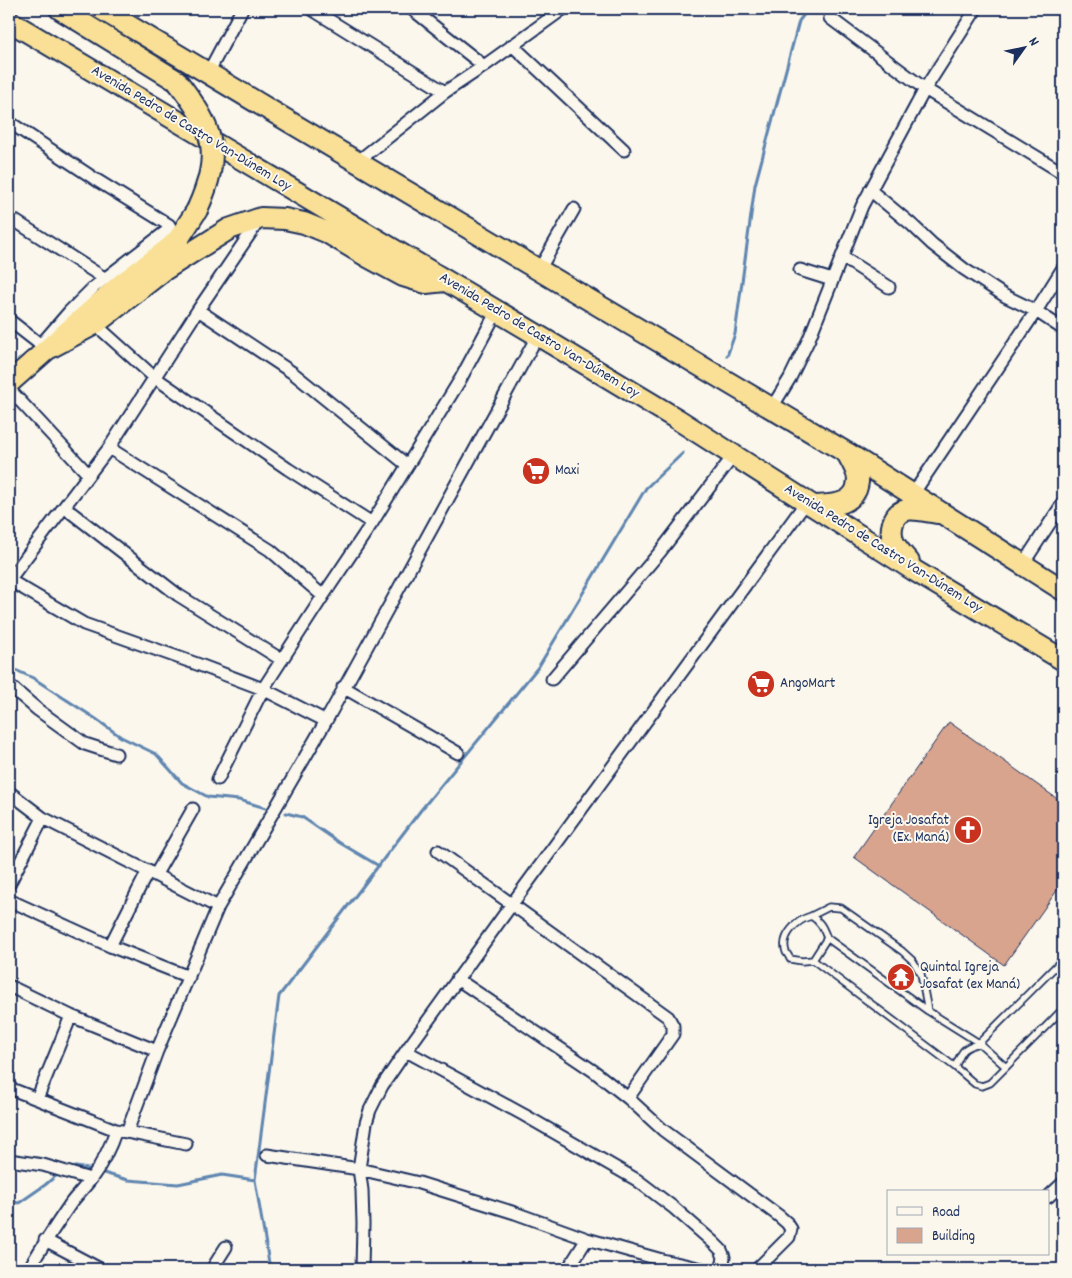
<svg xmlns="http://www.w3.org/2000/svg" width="1072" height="1278" viewBox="0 0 1072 1278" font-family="Dekko,sans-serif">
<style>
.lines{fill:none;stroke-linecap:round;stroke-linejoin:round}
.stream{stroke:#5e85b0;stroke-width:3}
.building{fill:#d9a48e;stroke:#1b2f5e}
.service-casing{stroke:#1b2f5e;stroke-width:9}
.minor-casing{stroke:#1b2f5e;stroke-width:15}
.trunk-casing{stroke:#1b2f5e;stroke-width:24}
.service{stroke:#fbf7ec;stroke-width:5.5}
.minor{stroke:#fbf7ec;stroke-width:11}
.trunk{stroke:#f9e096;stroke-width:20}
.trunk-bridge-casing{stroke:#1b2f5e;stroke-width:24;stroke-linecap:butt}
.trunk-bridge{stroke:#f9e096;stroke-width:20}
.labels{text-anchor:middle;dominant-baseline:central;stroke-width:4;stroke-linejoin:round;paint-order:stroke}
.street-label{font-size:15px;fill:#1b2f5e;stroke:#fbf7ec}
.poi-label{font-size:15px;fill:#1b2f5e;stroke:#fbf7ec;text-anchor:start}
</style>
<rect width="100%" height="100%" fill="#fbf7ec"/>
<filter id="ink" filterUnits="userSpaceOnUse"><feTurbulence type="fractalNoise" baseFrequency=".02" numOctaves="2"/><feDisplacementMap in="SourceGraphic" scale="10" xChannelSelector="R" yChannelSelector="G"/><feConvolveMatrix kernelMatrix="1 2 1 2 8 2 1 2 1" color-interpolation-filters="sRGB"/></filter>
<g filter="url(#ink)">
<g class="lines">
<path class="stream" d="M727 356 735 334 755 185 799 21 808 9
M9 667 33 678 96 719 121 737 156 754 182 783 208 797 239 800 269 809
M286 813 302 817 340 843 379 866
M71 1169 76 1167 94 1170
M100 1172 128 1180 178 1184 222 1175 255 1180
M9 1201 19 1203 45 1185 58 1174
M270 1269 255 1180 279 996 421 810 539 666 646 488 683 453"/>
</g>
<path class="building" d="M949 722 1063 803V882L1004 965 854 857Z"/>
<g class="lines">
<defs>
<path id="service" d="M811 916 829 907 841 908 902 951 913 961 921 974 928 1011
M813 960 827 938
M955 1067C962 1051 962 1048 979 1043L1063 959
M1006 1067 979 1043 928 1011 827 938C823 928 821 922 811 916 797 920 780 936 786 952 787 954 789 956 790 959L802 961 813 960 955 1067 975 1084 982 1086 990 1083 1006 1067 1063 1009"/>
<path id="minor" d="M412 9 484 66
M313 10 445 92
M830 18 925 89 1063 173
M512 45 624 150
M208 73 242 9
M9 122 98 181 169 225 170 227 168 230 94 287 69 312 43 342
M357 162 445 92 484 66 563 9
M870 190 912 225 932 244 964 269 1005 296 1036 311 1063 329
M9 217 104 278
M260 219 198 310 109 448 64 507 178 595 282 660
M842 257 889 287
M539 270 574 209
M800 270 832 280
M198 310 293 373 407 465
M9 320 41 345
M95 324 154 377 288 469 372 523
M9 389 88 474
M771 409 790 378 809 339 862 206 925 89 976 9
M109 448 270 550 323 596
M913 494 1036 311 1063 268
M1023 564 1063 503
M9 580 84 624 197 664 263 689 326 721
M9 580 64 507
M552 679 660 552 734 455
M9 685 38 710 85 744 116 754
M343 687 458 753
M218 779 263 689 323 596 372 523 460 380 497 311
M9 792 43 818 218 907
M438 851 668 1017 673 1026V1034L628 1098
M156 874 193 809
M9 884 43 818
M9 900 110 946 189 977
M110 946 148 871
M457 979 595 1072 628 1098 663 1130 779 1216 787 1223 791 1229 789 1237 757 1269
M9 986 71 1016 157 1051
M406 1051 524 1115 637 1180 674 1208 714 1243 721 1250 724 1257 722 1269
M9 1088 116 1130 127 1132 186 1144
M37 1099 71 1016
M127 1132 157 1051 218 907 326 721 538 335
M267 1155 359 1169 419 1183 515 1213 587 1239 662 1260 703 1269
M9 1160 43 1165 90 1179
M1048 1197 1063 1183
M45 1240 100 1269
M29 1269C42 1246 56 1225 71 1203 77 1195 85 1187 91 1179 102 1164 110 1148 116 1130
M212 1269 226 1247
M362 1269 363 1224 362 1190 359 1169 366 1123 370 1110 382 1086 406 1051 512 904 807 501
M568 1269 587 1239"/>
<path id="trunk" d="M60 9 177 81
M101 9 273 112 847 453 1063 590
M9 21 544 339 677 419 915 571 1063 660
M48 349 95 324 164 270 229 229 261 218 285 219 304 223 326 232 368 257 403 276 426 283 445 281
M9 383 120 285 169 248 179 238 197 210
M814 506C829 505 849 506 856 490 858 484 859 480 857 474 855 467 850 459 847 453
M909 562C904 556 898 550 894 543 889 531 892 513 906 510 916 508 928 512 938 513"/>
</defs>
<use href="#service" class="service-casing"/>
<use href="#minor" class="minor-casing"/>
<use href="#trunk" class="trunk-casing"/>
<use href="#service" class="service"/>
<use href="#minor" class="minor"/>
<use href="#trunk" class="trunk"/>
<defs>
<path id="trunk-bridge" d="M177 81C214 129 223 152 197 210"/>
</defs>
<use href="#trunk-bridge" class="trunk-bridge-casing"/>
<use href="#trunk-bridge" class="trunk-bridge"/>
</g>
</g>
<defs>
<symbol id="supermarket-disc" viewBox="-11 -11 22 22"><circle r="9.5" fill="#c8321e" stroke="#fbf7ec"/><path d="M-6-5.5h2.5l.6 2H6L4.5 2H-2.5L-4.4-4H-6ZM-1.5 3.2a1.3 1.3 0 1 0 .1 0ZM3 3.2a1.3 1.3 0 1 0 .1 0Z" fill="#fff"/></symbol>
<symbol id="church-disc" viewBox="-11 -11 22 22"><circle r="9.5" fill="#c8321e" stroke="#fbf7ec"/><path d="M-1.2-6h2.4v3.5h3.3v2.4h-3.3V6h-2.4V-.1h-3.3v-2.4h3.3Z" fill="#fff"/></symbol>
<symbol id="temple-disc" viewBox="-11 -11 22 22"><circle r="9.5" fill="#c8321e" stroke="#fbf7ec"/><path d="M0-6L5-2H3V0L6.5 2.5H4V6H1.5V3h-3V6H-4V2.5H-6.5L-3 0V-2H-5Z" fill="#fff"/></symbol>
</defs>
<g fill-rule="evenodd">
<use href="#supermarket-disc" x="520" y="455" width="32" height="32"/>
<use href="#supermarket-disc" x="745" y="668" width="32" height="32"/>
<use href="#church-disc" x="952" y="814" width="32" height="32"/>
<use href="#temple-disc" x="885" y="961" width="32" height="32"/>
</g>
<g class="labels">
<g class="street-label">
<text transform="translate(191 129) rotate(31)">Avenida Pedro de Castro Van-Dúnem Loy</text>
<text transform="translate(539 336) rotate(31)">Avenida Pedro de Castro Van-Dúnem Loy</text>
<text transform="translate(883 549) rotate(32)">Avenida Pedro de Castro Van-Dúnem Loy</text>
</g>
<g class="poi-label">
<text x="555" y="471">Maxi</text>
<text x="780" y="684">AngoMart</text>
<text x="949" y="821" text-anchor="end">Igreja Josafat<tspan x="949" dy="17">(Ex. Maná)</tspan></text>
<text x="920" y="968">Quintal Igreja<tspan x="920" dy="17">Josafat (ex Maná)</tspan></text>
</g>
</g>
<rect width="1072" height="1278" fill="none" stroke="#fbf7ec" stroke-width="30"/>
<rect x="15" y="15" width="1042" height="1248" fill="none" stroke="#1b2f5e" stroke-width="2" filter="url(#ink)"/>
<rect x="887" y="1190" width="162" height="65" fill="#fbf7ec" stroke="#a1a7b3"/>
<rect x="897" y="1207" width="25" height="8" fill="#fbf7ec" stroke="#a1a7b3"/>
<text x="932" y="1216" font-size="15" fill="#1b2f5e">Road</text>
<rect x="897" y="1228" width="25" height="15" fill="#d9a48e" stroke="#a1a7b3"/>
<text x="932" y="1240" font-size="15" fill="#1b2f5e">Building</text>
<g transform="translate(1024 48) rotate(57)" stroke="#fbf7ec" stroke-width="4" paint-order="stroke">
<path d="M0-4L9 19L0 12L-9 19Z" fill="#1b2f5e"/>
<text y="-8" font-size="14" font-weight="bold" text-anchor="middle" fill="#1b2f5e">N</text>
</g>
</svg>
